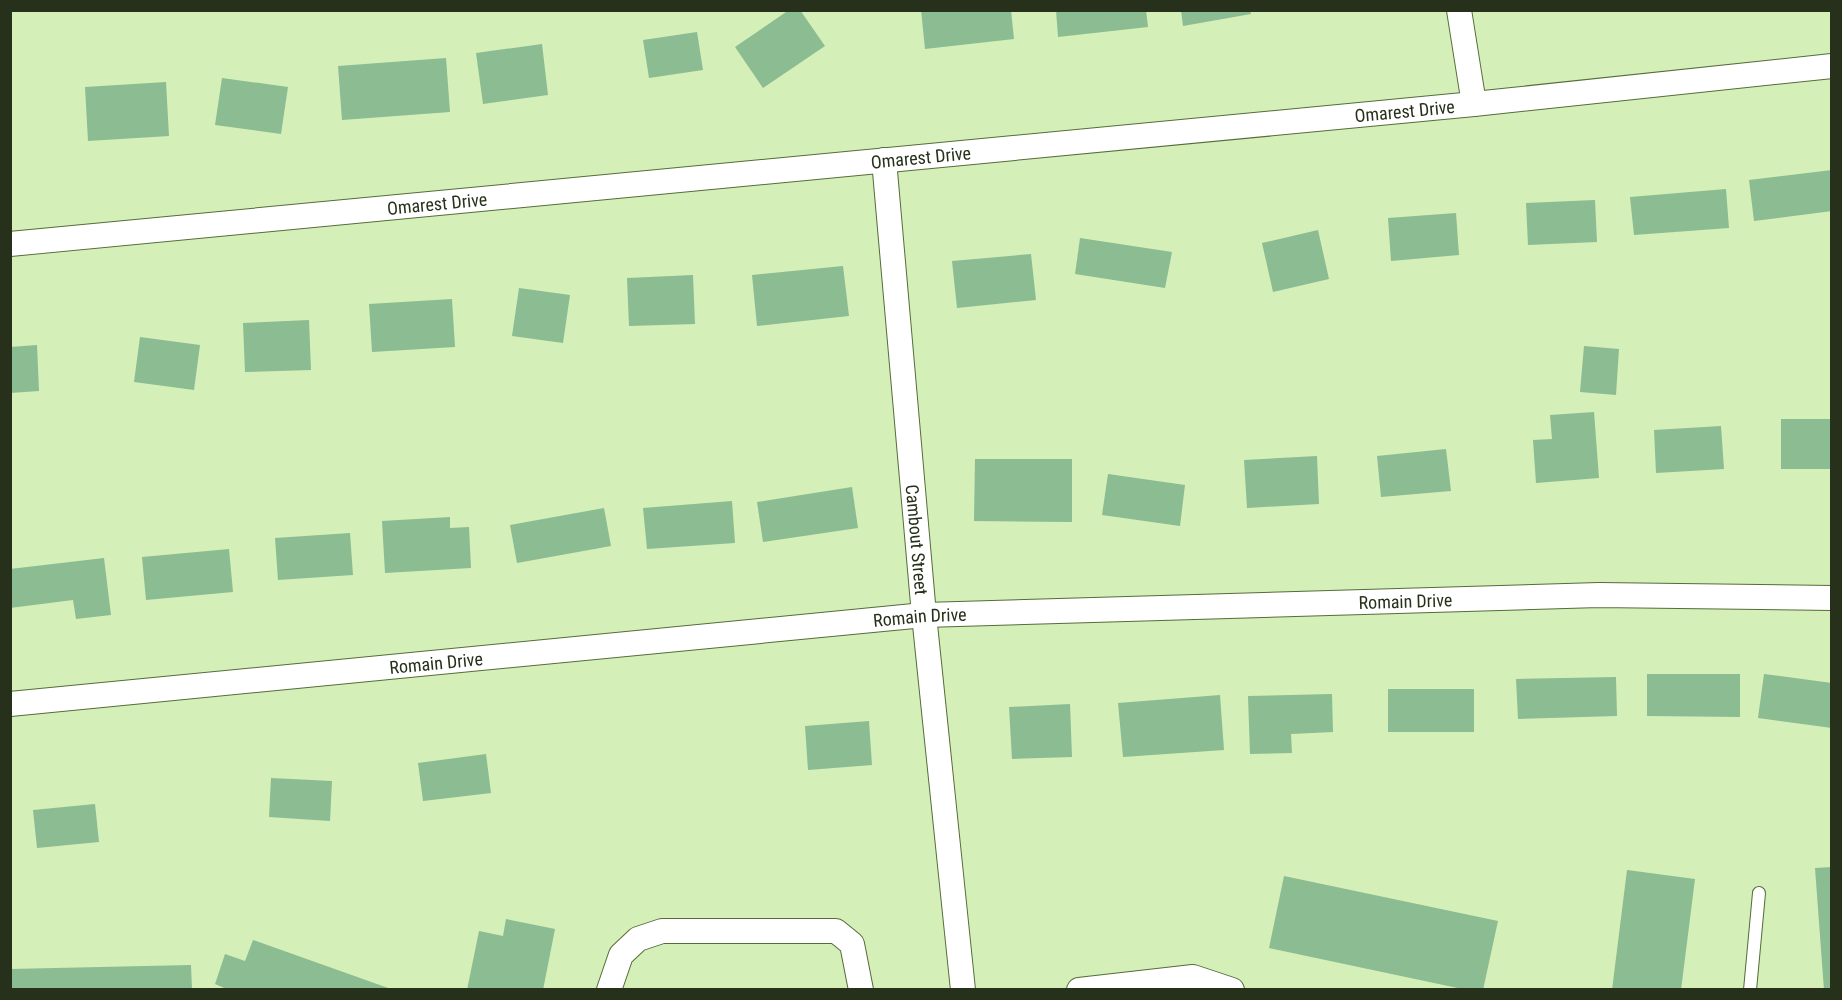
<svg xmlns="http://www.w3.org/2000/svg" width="1842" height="1000" viewBox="0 0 1842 1000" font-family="'Roboto Condensed',sans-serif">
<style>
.building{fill:#8bbc92}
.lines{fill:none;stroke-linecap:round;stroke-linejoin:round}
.service-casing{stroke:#566c3a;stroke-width:14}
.minor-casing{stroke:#566c3a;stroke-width:26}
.service{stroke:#fff;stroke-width:12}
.minor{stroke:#fff;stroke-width:24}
.labels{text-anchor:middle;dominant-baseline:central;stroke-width:4.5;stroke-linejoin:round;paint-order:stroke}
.street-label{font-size:18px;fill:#27301b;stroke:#fff}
</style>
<rect width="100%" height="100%" fill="#d4efb8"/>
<path class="building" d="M789 10H800L825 46 763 88 735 47Z
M921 10H1011L1014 39 925 49Z
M1056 10H1146L1148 27 1058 37Z
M1181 10H1250L1251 14 1183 26Z
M697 32 703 70 649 78 643 40Z
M542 44 548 95 483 104 476 53Z
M446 58 450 112 342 120 338 66Z
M222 78 288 87 281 134 215 125Z
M166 82 169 136 88 141 85 87Z
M1832 170V211L1754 221 1749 180Z
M1726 189 1729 228 1634 235 1630 197Z
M1595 200 1597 242 1528 245 1526 203Z
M1456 213 1459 255 1391 261 1388 218Z
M1318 230 1329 279 1273 292 1262 243Z
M1080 238 1172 252 1165 288 1075 274Z
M1031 254 1036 300 957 308 952 261Z
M843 266 849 316 757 326 752 275Z
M693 275 695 324 629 326 627 278Z
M519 288 570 295 563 343 512 336Z
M452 299 455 347 372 352 369 304Z
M309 320 311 370 245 372 243 323Z
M140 337 200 345 194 390 134 382Z
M37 345 39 391 10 393V347Z
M1584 346 1619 349 1616 395 1580 392Z
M1594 412 1599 478 1536 483 1533 440 1552 439 1550 415Z
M1781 419H1832V469H1781Z
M1721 426 1724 469 1656 473 1654 430Z
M1446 449 1451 491 1381 497 1377 456Z
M1317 456 1319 504 1247 508 1244 460Z
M975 459H1072V522L974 521Z
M1108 474 1185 485 1180 526 1102 515Z
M852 487 858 528 763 542 757 502Z
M732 501 735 543 647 549 643 508Z
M604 508 611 546 517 563 510 525Z
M450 517V528L469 527 471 568 385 573 382 521Z
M350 533 353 575 278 580 275 538Z
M229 549 233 592 146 600 142 557Z
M104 558 111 615 76 619 73 600 10 608V569Z
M1647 674H1740V717L1647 716Z
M1764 674 1832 683V728L1758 718Z
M1616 677 1617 716 1518 719 1516 679Z
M1388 689H1474V732H1388Z
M1332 694 1333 732 1291 734 1292 753 1250 754 1248 696Z
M1220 695 1224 750 1123 757 1118 703Z
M1070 704 1072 757 1012 759 1009 707Z
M869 721 872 765 808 770 805 726Z
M486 754 491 793 423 801 418 763Z
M271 778 332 781 330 821 269 817Z
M95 804 99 842 37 848 33 810Z
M1832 867V990H1824L1815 868Z
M1627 870 1695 879 1681 990H1612Z
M1284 876 1498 921 1483 990H1467L1269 948Z
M506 919 555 929 543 990H467L479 931 503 936Z
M253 940 391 989V990H229L215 984 225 954 245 961Z
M191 965 192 990H10V969Z"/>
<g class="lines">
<defs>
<path id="service" d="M1750 990 1759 893"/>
<g id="minor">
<path d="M1459 10 1474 104"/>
<path id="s1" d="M884 160 924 615 963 990"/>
<path id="s2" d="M10 244 1474 104 1832 66"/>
<path id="s3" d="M10 704 924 615 1599 595 1832 598"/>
<path d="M609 990 621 955 638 939 662 931H836L852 944 861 990"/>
<path d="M1079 990 1193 977 1232 990"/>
</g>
</defs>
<use href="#service" class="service-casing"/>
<use href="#minor" class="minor-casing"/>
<use href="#service" class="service"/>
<use href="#minor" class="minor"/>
</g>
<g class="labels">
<g class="street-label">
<text stroke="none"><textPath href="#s2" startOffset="1401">Omarest Drive</textPath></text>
<text stroke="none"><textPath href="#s2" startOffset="915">Omarest Drive</textPath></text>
<text stroke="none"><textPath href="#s2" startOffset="429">Omarest Drive</textPath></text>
<text stroke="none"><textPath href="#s1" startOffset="381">Cambout Street</textPath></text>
<text stroke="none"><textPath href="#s3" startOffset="1400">Romain Drive</textPath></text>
<text stroke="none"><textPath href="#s3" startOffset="914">Romain Drive</textPath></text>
<text stroke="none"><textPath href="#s3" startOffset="428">Romain Drive</textPath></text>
</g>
</g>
<rect width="1842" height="1000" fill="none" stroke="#27301b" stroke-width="24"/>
</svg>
